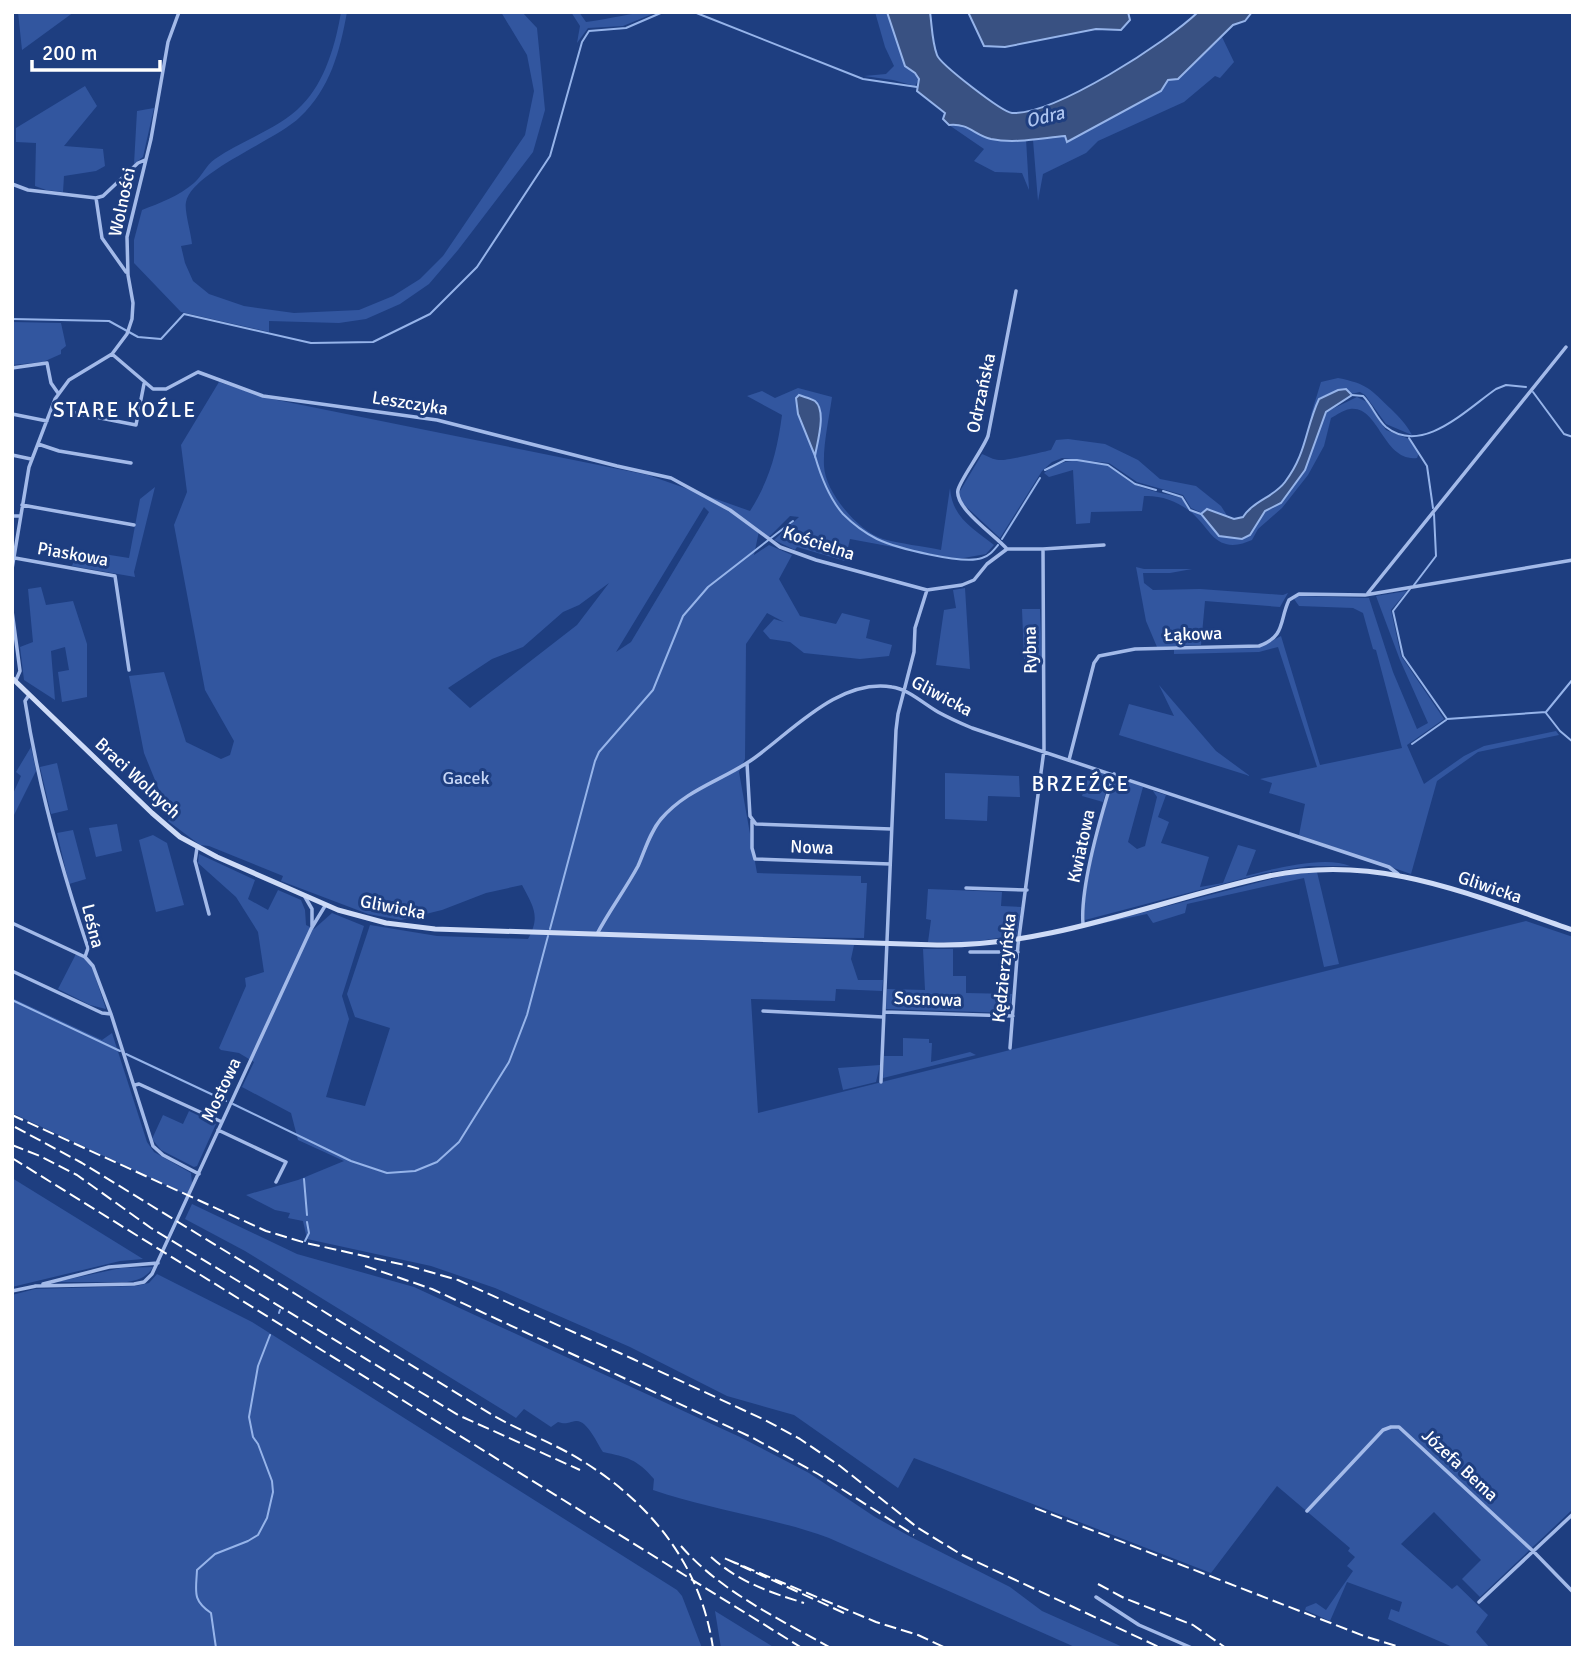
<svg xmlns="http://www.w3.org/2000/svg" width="1585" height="1660" viewBox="0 0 1585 1660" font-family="Signika,sans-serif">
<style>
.green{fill:#32569f;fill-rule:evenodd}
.water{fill:#395182;stroke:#96b4ea;stroke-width:2}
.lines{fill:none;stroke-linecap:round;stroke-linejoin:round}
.stream{stroke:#96b4ea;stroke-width:2}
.street{stroke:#a3bae9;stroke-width:3.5}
.secondary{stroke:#cedbf7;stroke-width:5}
.rail{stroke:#fff;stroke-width:2;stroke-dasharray:12 5;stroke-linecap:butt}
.labels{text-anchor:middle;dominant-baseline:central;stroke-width:6;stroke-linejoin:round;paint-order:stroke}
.street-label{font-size:18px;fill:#fff;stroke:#1e3e80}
.park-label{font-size:18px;fill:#c7d7f6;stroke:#1e3e80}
.water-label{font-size:19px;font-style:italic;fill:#aec5f0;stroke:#1e3e80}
.quarter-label{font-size:21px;letter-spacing:2px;fill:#fff;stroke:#1e3e80}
</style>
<rect width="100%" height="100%" fill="#1e3e80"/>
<path class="green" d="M18 12H74L22 50Z
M341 12H347C340 51 330 89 300 117 277 140 192 172 186 202 184 210 191 233 192 244L181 246 185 263 193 281 209 294 244 306 294 313 359 310 393 296 420 279 443 256 525 135 534 91 527 55 501 12H522L537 28 545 110 533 152 458 250 429 284 400 304 366 319 339 323 269 321V332L181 312 134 263V240L142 210C160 203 179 196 194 183 202 176 206 165 215 159 242 140 279 129 302 105 325 82 336 43 341 12Z
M571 12H579L586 22C610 19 633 12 657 12L623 26 588 28 577 43 580 26Z
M875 12H887L905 66 915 73 919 79 915 86 893 80 864 76 886 74 894 66 885 47Z
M1222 37 1234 62 1220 78 1215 76 1184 102 1098 141 1086 153 1043 174 1038 201 1033 140 1066 136 1068 141 1161 91 1168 80 1178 79Z
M85 86 97 106 64 146 103 149 105 166 96 171 64 176 63 192 46 190 35 186 36 143 16 142V128Z
M154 108 143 157 134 164 137 111Z
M961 123 990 138 1026 139 1029 190 1022 173 995 172 974 161 984 149 949 125Z
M12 322 61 323 66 346 61 350V354L43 362 12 365Z
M1338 378C1368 384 1370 389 1391 409 1400 418 1406 424 1412 435L1386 424 1365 395 1360 392 1351 394 1346 389 1338 390 1319 398 1310 418 1321 382Z
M219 382 267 398 648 475 750 511C770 479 777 452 782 415L747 396 762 391 775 398 798 388 832 397C829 419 823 444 824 466 825 492 858 531 883 539 901 544 922 546 941 550L950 488C952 518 973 528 994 545L986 554 958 559 850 539 845 561 797 547 795 550 774 540 799 517 790 516 769 537 759 531 754 555 769 545 792 555 779 579 800 616 836 624 842 613 870 620 866 638 892 645 889 656 860 659 804 653 790 642 770 639 763 631 774 619 784 622 767 613 746 644 745 759 739 772 757 873 861 876V883H867L864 938 758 937 749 942 854 945 851 959 858 980H883L882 991 836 989 835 1001 751 999 758 1113 1526 921 1573 937V1509L1480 1597 1462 1579 1481 1560 1434 1512 1401 1544 1452 1589 1457 1585 1488 1615 1476 1632 1490 1648H1455L1388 1619 1391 1609 1399 1612 1402 1602 1347 1582 1330 1621 1305 1610 1306 1607 1316 1603 1326 1610 1353 1571 1347 1566 1355 1557 1348 1551 1350 1548 1277 1486 1211 1573 914 1458 898 1488 794 1415 727 1396 630 1347 495 1288 431 1266 307 1239 303 1221 288 1218 290 1213 275 1210 246 1195 298 1180 344 1161 298 1140 291 1113 242 1087 254 1062 239 1053 221 1050 219 1048 246 986 245 978 264 972 258 932 236 897 198 863 199 854 255 880 248 899 268 910 278 890 301 900 305 910 306 925 314 929 332 913 364 926 342 996 349 1019 326 1097 365 1106 390 1028 355 1017 347 994 370 925 437 936 528 939C541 916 533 906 522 885L486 893 442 910 401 920 368 914 281 881 283 876 209 846 200 845 168 821 170 817 144 753 129 676 164 672 186 742 221 759 230 755 234 741 205 690 174 525 187 492 181 445ZM704 507 709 512 631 642 616 652ZM609 583 577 625 470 708 448 688 492 659 523 647 563 612 579 605Z
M1357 397 1367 402 1386 430 1409 439 1419 453 1417 458C1383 462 1379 405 1350 409 1343 410 1337 415 1331 418L1324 446 1308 475 1282 508 1258 529 1252 540C1244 543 1235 547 1226 544 1213 541 1207 528 1198 519 1185 504 1164 495 1144 496L1142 511 1091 512 1090 523 1076 524 1073 470 1049 477 1044 473C1061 458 1085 458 1107 465 1117 469 1124 479 1134 484 1148 491 1167 494 1182 498L1189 510 1201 514 1219 536 1255 527 1265 511 1274 508 1313 450 1326 412Z
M1068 439 1105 444 1138 460 1160 479 1196 486 1221 506 1228 517 1207 509 1202 513 1191 508 1183 495 1137 482 1109 463 1062 458 1052 462 1042 471 1000 538 960 501V491L982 454C987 456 994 460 999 460 1006 461 1043 452 1051 450L1056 440Z
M155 487 134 572 135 577 72 566 78 550 129 558 140 499Z
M1136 567 1144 569H1192L1170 573H1143L1144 583 1153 590 1200 589 1283 595 1288 593 1280 607 1205 601 1201 645 1157 647 1146 621Z
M41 587 46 605 73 601 87 644V697L62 702 58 672 69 670 65 647 51 651 55 700 24 680 20 647 33 642 28 589Z
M965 588 970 669 936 665 944 610 956 608 953 590Z
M1407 591 1391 610 1401 656 1444 719 1407 745 1424 784 1464 756 1484 746 1556 731 1559 735 1478 752 1437 781 1411 874 1299 835 1305 804 1269 793 1272 783 1260 779 1317 767 1278 647 1259 652 1174 654V650L1258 648 1281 636 1320 765 1402 748 1376 650 1373 649 1363 613 1353 608 1299 606 1294 599 1298 596 1369 598 1393 672 1417 729 1428 723 1400 660 1376 596Z
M1022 609H1040L1042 658 1024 659Z
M1159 685 1216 751 1250 776 1119 735 1129 704 1174 716Z
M31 747 36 771 12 819V796L21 776 16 772Z
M57 763 68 810 51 814 40 767Z
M1091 770 1111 775 1103 802 1082 796Z
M945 773 1019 776 1020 797 988 796 987 821 945 819Z
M1115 777 1143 787 1128 842 1137 849 1145 846 1157 797 1153 791 1166 795 1158 817 1169 822 1161 843 1209 857 1200 887 1223 883 1238 845 1256 850 1246 876C1272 869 1325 855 1350 866H1309L1264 873 1085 920C1080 892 1105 807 1115 777Z
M117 824 122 851 96 857 89 828Z
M73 830 86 879 69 884 57 833Z
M153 835 167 843 184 905 156 912 139 840Z
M1317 872 1339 964 1324 967 1304 878 1187 904 1185 913 1153 923 1147 914 1099 924 1290 874Z
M928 889 1002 892 1001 906 1021 907 1017 935 966 943 928 942 931 920 926 919Z
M923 949H953V976H966V993L1012 994 1009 1013 886 1009 887 989 925 990Z
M76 954 90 961 106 1009 90 1005 58 989Z
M12 998 102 1040 112 1033 147 1142 154 1152 191 1173 192 1183 187 1195 12 1113Z
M903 1038 929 1039V1043H932L931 1062 970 1052 976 1055 883 1078 884 1056H903Z
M880 1065 876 1082 843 1090 838 1068Z
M189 1111 216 1124 197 1166 194 1167 161 1150 152 1139 163 1115 183 1124Z
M12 1178 143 1259 120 1261 12 1287Z
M192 1204 297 1254 414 1287 740 1437 809 1473 875 1517 911 1537 1010 1587 1042 1611 1125 1648H1077L829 1538C772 1517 711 1510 653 1490L654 1479C637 1459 627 1457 603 1452 597 1443 587 1420 576 1421 568 1422 567 1425 558 1422L551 1427 524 1409 516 1418 245 1251 185 1219Z
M153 1267C147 1277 139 1280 127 1282H56L121 1268Z
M157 1274 252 1322 677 1590 682 1596 702 1648H12V1295L35 1289 136 1286 149 1283Z
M715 1611 775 1648H721Z"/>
<path class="water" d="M887 12H930C932 26 932 42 937 55 940 64 1002 112 1012 113 1055 115 1167 42 1198 12H1252L1245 21 1233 25 1178 79 1168 80 1161 91 1067 142 1065 136C1042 138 1015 144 991 139 974 135 969 123 949 125L943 119 945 113 917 91 919 79 915 73 905 66Z
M968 12H1128L1130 20 1121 30 1096 29 1005 47 984 46Z
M1346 389 1352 395 1326 412 1305 470 1281 503 1265 511 1250 535 1242 539 1219 536 1201 514 1207 509 1234 519 1243 517C1253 501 1274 497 1285 482 1307 453 1305 429 1319 399L1338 390Z
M799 395C804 397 810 398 815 401 827 411 817 443 815 456L798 414 796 398Z"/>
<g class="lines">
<path class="stream" d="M694 12 863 79 917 87
M12 319 109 321 138 337 161 339 184 314 311 343 373 342 430 314 477 267 550 156 582 42 589 31 626 28 663 12
M1533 392 1564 434 1573 437
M1352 395 1363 396C1372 405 1377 419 1386 427 1422 456 1467 409 1496 389L1506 385 1526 387
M1409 438 1427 466 1433 508
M815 456C821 477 829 498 843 514 853 524 865 533 877 539 896 548 963 565 982 558 989 556 993 551 998 545
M1045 470 1065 460H1077L1108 465 1135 484 1156 490
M1163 491 1182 497 1190 510 1201 514
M1002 539 1040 478
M1414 585 1436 556 1434 514
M1410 589 1393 611 1403 656 1447 719 1546 712 1573 679
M1546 713 1560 731 1573 742
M1412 744 1446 720
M550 929 595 761 599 752 653 690 683 616 708 587 793 521
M12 1000 120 1051
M126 1054 226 1101
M233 1104 351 1161 387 1173 415 1171 437 1162 459 1142 509 1062 527 1015 548 936
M304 1179 307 1215
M305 1241 309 1233 307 1222
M279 1313 280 1310
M216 1648 211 1613C192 1600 196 1592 197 1570L215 1554 248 1541 258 1535 267 1518 273 1492 272 1481 258 1444 253 1437 249 1417 258 1366 270 1335"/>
<path class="street" d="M12 184 28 190 96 198 103 196 138 163 145 160
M96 198 102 238 126 272
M112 354 153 389H166L198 372 263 396 437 420 617 466 671 478 730 510 780 547 816 560 927 590 962 585 974 580 987 564 1007 549
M12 368 47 363 51 383 58 393
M75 413 136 425 144 384
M12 414 47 421
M38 444 59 451 131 463
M12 455 31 459
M22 505 134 525
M12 516H19
M1007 549H1043L1044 750 1018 945 1010 1048
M1007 549C995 535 954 508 958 490 960 480 982 451 988 436L1016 291
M1043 549 1104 545
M15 558 115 576 129 670
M12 569 29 467 55 399 69 380 112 354 127 334 132 319 133 303 128 275 127 237 151 139 168 42 179 12
M1368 593 1566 347
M12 611 20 671 16 680
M29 695 25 701C38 784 61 868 88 948L85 957 93 966 111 1014 153 1146 163 1155 199 1174
M1069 760 1094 663 1099 656 1135 649 1259 646C1286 636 1279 621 1289 600L1299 594 1365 595 1573 560
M747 763 750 816 756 824 891 829
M752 820V848L755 859 890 864
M197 848 195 861 209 914
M966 888 1027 890
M305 897 312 909V927
M12 923 85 957
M1083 924C1080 886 1102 812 1114 774
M597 934C609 911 625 890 638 866 645 850 650 832 661 819 686 790 720 781 750 761 790 734 837 678 892 687 908 689 924 704 938 712 949 718 960 723 972 728L1389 867 1398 874
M970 952H1018
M12 971 102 1013 111 1014
M763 1011 883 1017
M884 1012 1013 1016
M881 1082 896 730 898 714 914 652 915 628 927 590
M135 1085 139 1084 222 1122
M218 1130 286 1162 276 1182
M43 1284 109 1267 158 1263
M35 1286 134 1284 144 1282 152 1274 311 929 325 906
M12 1291 36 1286
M1307 1511 1383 1430 1391 1427H1399L1534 1552 1573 1592
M1096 1597 1139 1625 1192 1648
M1479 1602 1573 1514"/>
<path class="secondary" d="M12 678 152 813 180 837 217 857 338 910 386 923 435 929 937 945C1050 947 1159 900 1269 876 1380 853 1470 895 1573 930"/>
<path class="rail" d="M12 1115 266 1231 306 1243 409 1266 458 1280 633 1359 765 1420 800 1439 840 1466 918 1528 962 1555 1161 1648
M15 1127 82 1163 494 1416C517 1429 543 1439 567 1452 643 1494 700 1559 713 1648
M12 1145 40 1156 77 1175 151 1228 458 1415 580 1470
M12 1158 802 1648
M365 1266 432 1289 753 1438 818 1474 914 1535
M1035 1508 1364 1636 1403 1648
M681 1546C720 1591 779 1619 831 1648
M711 1557C739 1582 769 1592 804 1603
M1098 1584 1124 1598 1193 1625 1226 1648
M844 1613 724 1558 876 1622 918 1635 946 1648"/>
</g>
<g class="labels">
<g class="street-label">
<text transform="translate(122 202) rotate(-78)">Wolności</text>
<text transform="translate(981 393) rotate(-78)">Odrzańska</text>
<text transform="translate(410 403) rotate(9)">Leszczyka</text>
<text transform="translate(819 543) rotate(18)">Kościelna</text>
<text transform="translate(73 554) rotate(10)">Piaskowa</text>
<text transform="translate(1193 634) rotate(-2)">Łąkowa</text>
<text transform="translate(1030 650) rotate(-91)">Rybna</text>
<text transform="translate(942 696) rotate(28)">Gliwicka</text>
<text transform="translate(138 778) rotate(43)">Braci Wolnych</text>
<text transform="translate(1081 846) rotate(-78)">Kwiatowa</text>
<text transform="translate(812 847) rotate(2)">Nowa</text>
<text transform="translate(1490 887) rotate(19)">Gliwicka</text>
<text transform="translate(393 907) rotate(11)">Gliwicka</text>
<text transform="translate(93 926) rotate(76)">Leśna</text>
<text transform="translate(1004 968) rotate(-84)">Kędzierzyńska</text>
<text transform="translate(928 999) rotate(2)">Sosnowa</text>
<text transform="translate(221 1090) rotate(-65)">Mostowa</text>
<text transform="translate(1460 1465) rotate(43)">Józefa Bema</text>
</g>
<g class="park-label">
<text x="466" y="778">Gacek</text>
</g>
<g class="water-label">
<text transform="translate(1045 117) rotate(-14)">Odra</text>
</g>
<g class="quarter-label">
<text x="125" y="410">STARE KOŹLE</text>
<text x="1081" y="784">BRZEŹCE</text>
</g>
</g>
<rect width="1585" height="1660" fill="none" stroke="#ffffff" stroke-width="28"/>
<path d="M32 60v10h128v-10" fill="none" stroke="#ffffff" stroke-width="3.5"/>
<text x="42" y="60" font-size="21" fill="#ffffff" stroke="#1e3e80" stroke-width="5" paint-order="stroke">200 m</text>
</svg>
